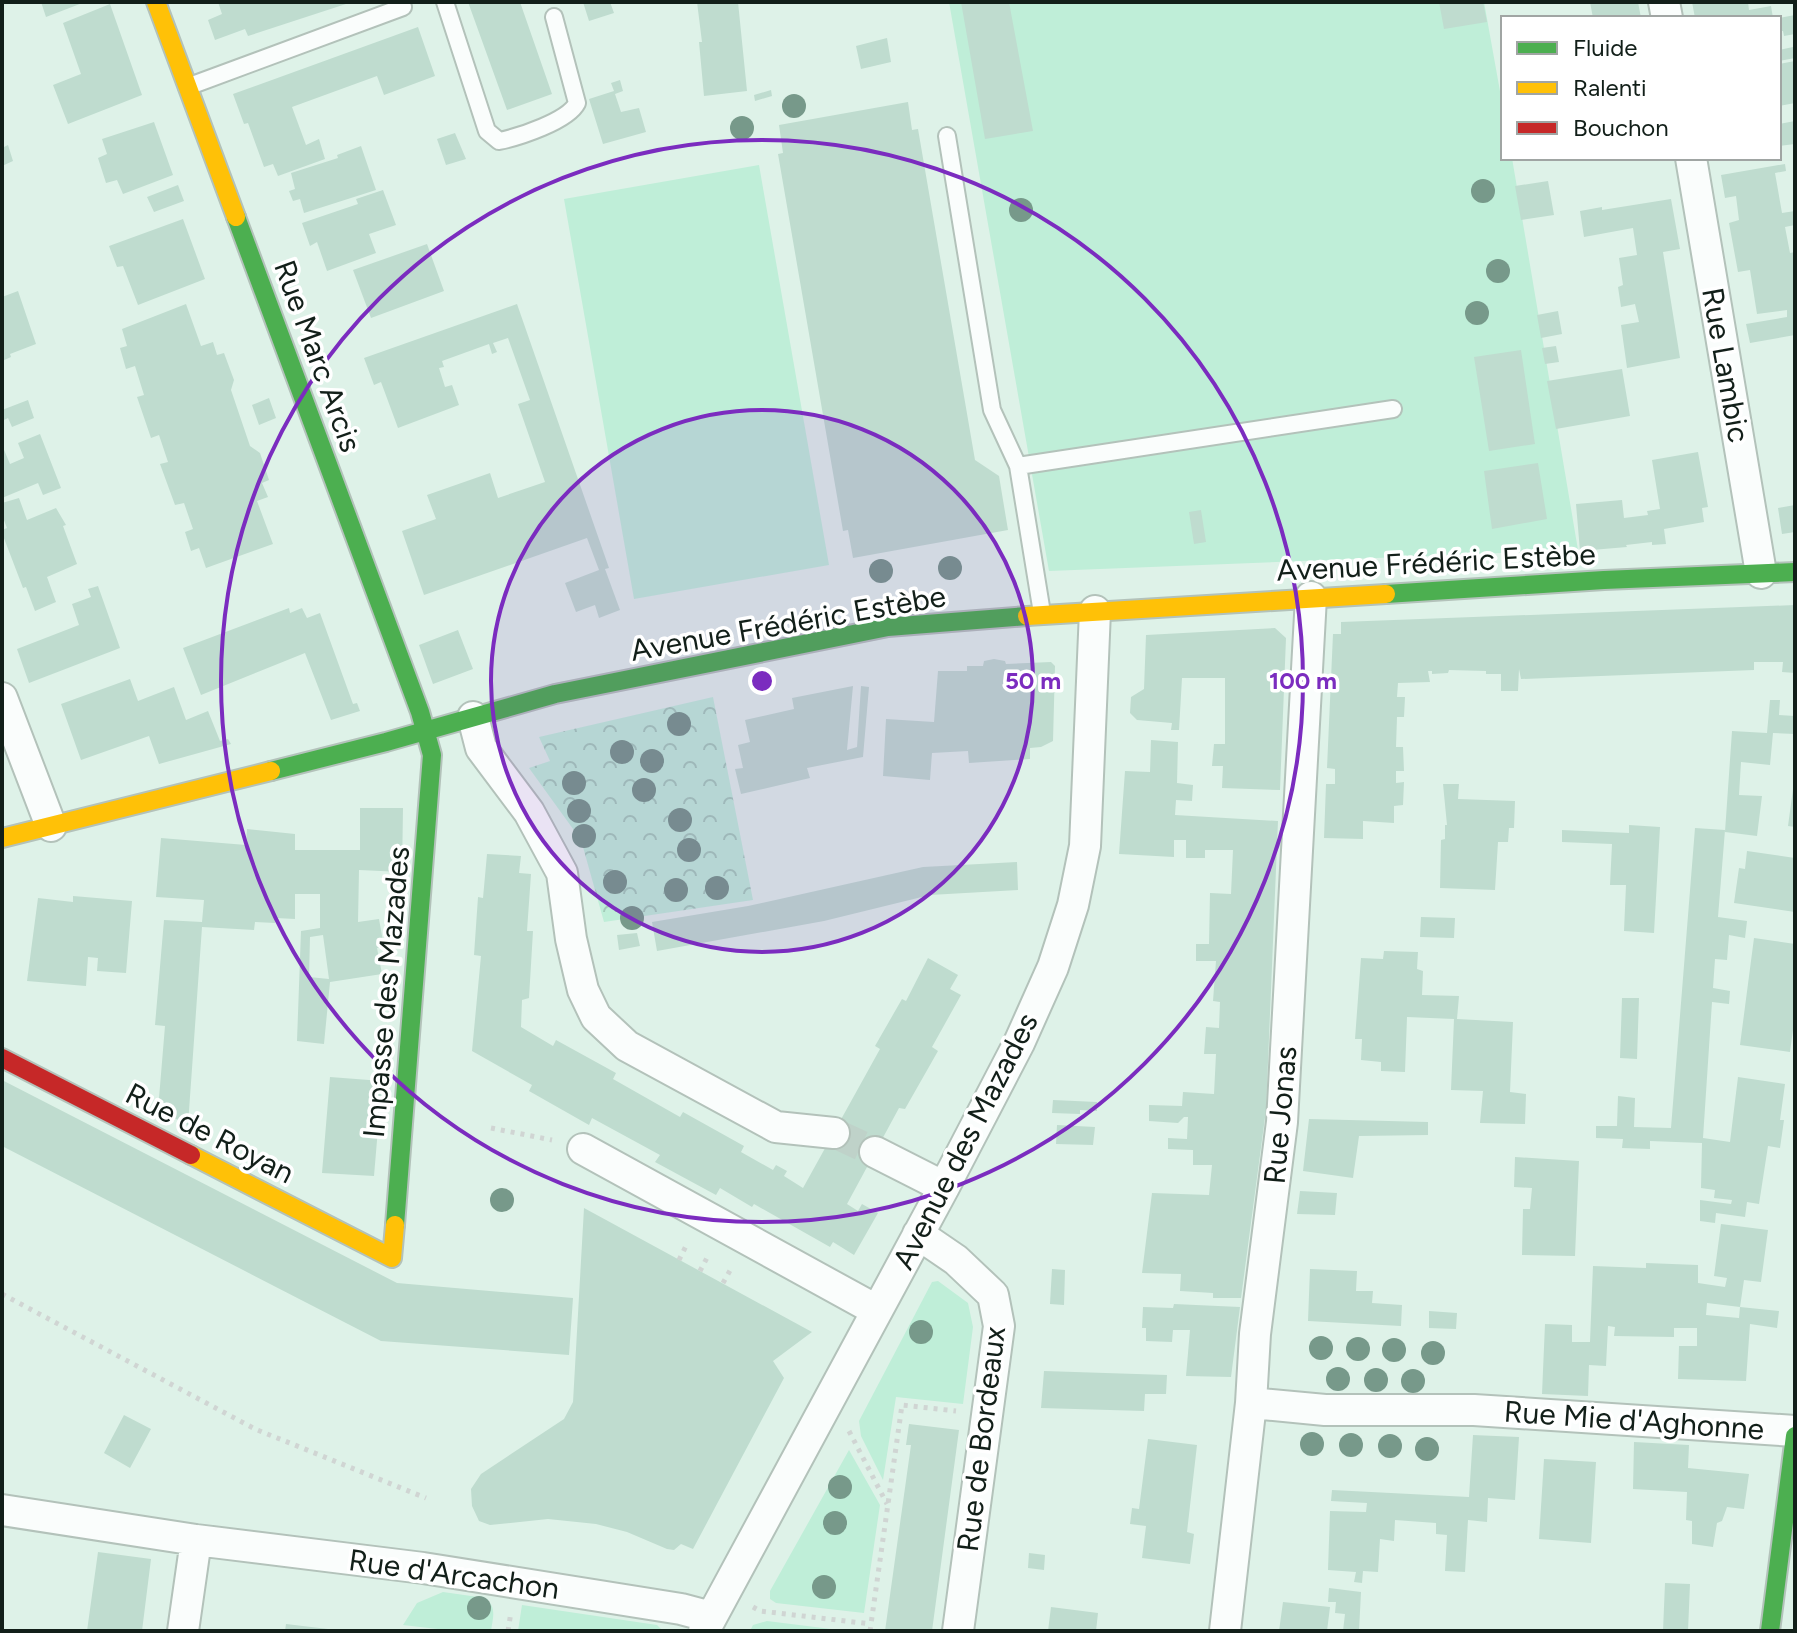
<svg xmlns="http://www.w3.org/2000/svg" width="1797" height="1633" viewBox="0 0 1797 1633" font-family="Figtree,sans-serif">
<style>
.grass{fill:#bfeed8}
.forest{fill:url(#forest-crowns)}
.building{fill:#bfdccf;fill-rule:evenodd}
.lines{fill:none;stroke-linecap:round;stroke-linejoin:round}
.street-tunnel{stroke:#bfd2c9;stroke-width:30;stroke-dasharray:30 15;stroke-linecap:butt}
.lane-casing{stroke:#b3c2ba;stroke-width:20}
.street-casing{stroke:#b3c2ba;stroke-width:34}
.fast-casing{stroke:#b3c2ba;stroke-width:22}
.slow-casing{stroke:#b3c2ba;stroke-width:22}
.jam-casing{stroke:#b3c2ba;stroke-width:22}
.path{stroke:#d0d5d3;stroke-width:5;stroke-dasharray:4 6;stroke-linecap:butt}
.lane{stroke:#fafdfc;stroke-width:16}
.street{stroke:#fafdfc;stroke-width:30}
.fast{stroke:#4caf50;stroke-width:18}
.slow{stroke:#ffc107;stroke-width:18}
.jam{stroke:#c62828;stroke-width:18}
.tree{fill:#77998a}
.ring{fill:none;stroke:#7b2cbf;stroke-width:4}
.labels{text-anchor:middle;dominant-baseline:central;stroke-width:7;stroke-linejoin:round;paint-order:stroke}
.street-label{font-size:30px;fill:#121f19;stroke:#fff}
.centre{fill:#7b2cbf;stroke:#fff;stroke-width:4}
.ring-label{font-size:24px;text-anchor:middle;font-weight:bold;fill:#7b2cbf;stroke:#fff;stroke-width:7;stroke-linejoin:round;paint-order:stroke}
</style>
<defs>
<pattern id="forest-crowns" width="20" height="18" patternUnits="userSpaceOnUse" patternTransform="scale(2)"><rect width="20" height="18" fill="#bfeed8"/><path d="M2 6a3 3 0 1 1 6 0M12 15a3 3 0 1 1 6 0" fill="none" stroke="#a3ccb9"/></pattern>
</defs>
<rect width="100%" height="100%" fill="#def2e8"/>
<path class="grass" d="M949 2H1484L1503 108V158H1512L1578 550 1049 571Z
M759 165 829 565 634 599 564 199Z
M938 1281 968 1303 973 1327 963 1404 896 1397 883 1480 861 1436 859 1421 932 1282Z
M849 1450 880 1505 864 1613 776 1603 770 1599V1591Z
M443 1592 485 1598C497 1607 493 1617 491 1631H455L403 1625 417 1603Z
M522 1605 657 1625 663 1631H518Z
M767 1621 847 1631H750L753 1625Z"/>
<path class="forest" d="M713 697 753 900 604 922 581 840 529 768 550 761 539 737Z"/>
<path class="building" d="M41 2H85L46 17Z
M218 2H349V3L248 36 245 29 215 40 208 20 222 14Z
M468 2H520L552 94 507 110Z
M583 2H610L614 13 589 21Z
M697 2H738L747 91 704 96 699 42H702Z
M961 2H1009L1033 131 985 139Z
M1439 2H1483L1487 22 1444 29Z
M1590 2H1638L1641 18H1593Z
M1692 2H1748L1749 10 1771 6 1773 18H1695Z
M110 4 142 95 68 124 53 85 81 74 63 23Z
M1795 15V34L1784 36 1783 31H1779V18Z
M418 27 435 76 384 95 377 76 292 107 306 145 319 139 325 159 278 176 273 164 264 167 248 123 244 124 233 94Z
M887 38 891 62 861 69 856 46Z
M1793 47 1795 58 1779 61V50Z
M1795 61V103L1779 106V64Z
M620 80 623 91 615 94 621 112 639 108 646 132 603 144 589 99 614 91 611 83Z
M771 90 772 96 755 101 754 95Z
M908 102 912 130 918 129 975 460 999 476 1008 530 853 558 848 530 843 531 778 154 783 153 779 125Z
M1795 121V144L1779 146V124Z
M154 122 173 175 123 194 117 180 106 183 98 158 107 154 102 139Z
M455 133 466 159 446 165 437 139Z
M8 145 13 161 2 166V148Z
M361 146 376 190 304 213 300 199 293 201 289 191 295 189 291 173 338 158 337 155Z
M1785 164 1786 171 1775 173 1782 213 1795 211V225L1785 227 1790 253 1795 252V335L1750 343 1746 324 1787 317V310L1757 314 1750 270 1738 272 1729 223 1739 220 1736 196 1725 198 1721 175Z
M1548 181 1554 215 1521 220 1515 186Z
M178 185 184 201 154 212 147 197Z
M383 190 396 225 369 234 376 253 327 271 317 242 310 246 302 223 358 204 356 199Z
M1671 199 1680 249 1663 252 1680 358 1627 368 1621 325 1639 322 1635 304 1621 307 1618 287 1623 285 1619 258 1637 255 1633 228 1584 237 1580 211 1602 207V210Z
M183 219 205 279 138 305 123 266 117 267 109 246Z
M427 244 444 291 371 318 353 270Z
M18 291 36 344 10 354 11 357 2 361V297Z
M186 304 201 346 213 342 217 355 224 353 234 380 231 390 250 446 260 453 269 480 262 483 268 497 257 501 273 544 206 568 199 548 191 551 185 532 193 529 184 503 175 505 160 464 168 462 159 435 151 438 137 397 144 395 135 366 126 369 120 348 127 346 122 329Z
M517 304 609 568 605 569 620 610 599 618 595 605 576 612 565 583 599 570 587 538 424 595 402 531 436 519 427 495 490 473 498 498 545 482 518 404 530 400 508 338 493 343 497 352 492 354 489 344 442 361 444 367 439 368 445 387 452 385 459 405 398 428 381 382 374 385 364 358Z
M1558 311 1562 334 1541 338 1537 315Z
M1556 346 1559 362 1545 364 1542 348Z
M1521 350 1535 444 1489 451 1474 357Z
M1622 369 1630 416 1556 429 1547 381Z
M269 398 276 418 259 425 252 405Z
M28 400 34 418 12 427 8 418 2 421V410Z
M40 434 61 488 43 495 38 483 2 498V445L10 464 24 458 18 443Z
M1698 452 1708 507 1702 508 1704 522 1664 529 1666 544 1652 545V542L1626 545 1627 547 1580 551 1576 504 1622 500 1624 518 1648 515 1647 511 1660 509 1652 460Z
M1538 463 1547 519 1492 529 1484 471Z
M19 498 27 520 56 508 66 525 63 526 77 564 47 577 56 602 35 611 26 587 23 588 2 533V530L7 528 2 515V503Z
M1795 505V532L1782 534 1778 508Z
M1201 510 1206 542 1194 544 1189 512Z
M98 586 120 648 29 683 17 649 79 625 72 604 91 597 88 589Z
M1795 605V673L1782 672 1783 662H1754V670L1521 679 1519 669 1518 691H1501V674H1486V671L1449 670 1448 673 1432 674V671H1428L1430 682 1398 683 1397 697H1405L1404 717H1397L1396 747H1403L1404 771H1396V783L1404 782 1403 805 1394 806V823L1363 821V839L1324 838 1326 784H1335V769L1327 768 1333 634H1341V622Z
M289 608 290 613 302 608 307 618 320 613 353 704 357 703 360 711 331 720 305 653 201 695 183 648Z
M1275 628 1286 638 1280 790 1222 788 1223 766H1212L1214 744H1225V678H1182L1179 730H1171L1172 723 1137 720 1130 713 1131 697 1144 689 1146 635Z
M458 630 473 669 433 684 419 645Z
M994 659 1005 661 1006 664 1051 662 1055 666 1053 741 1041 747 1030 748V759L969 763 968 751 932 753 930 780 883 776 886 719 934 722 938 671H967V666H983L984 661Z
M130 679 138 701 174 687 186 720 208 711 220 741 228 739 231 744 159 764 149 736 81 760 61 704Z
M853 686 847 750 857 747 861 686 869 687 863 757 807 768 810 778 741 794 735 769 743 768 738 745 750 742 745 720 794 709 792 698Z
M1770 700H1780L1779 715 1795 716V734L1773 733 1770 765 1741 762 1739 795 1762 796 1757 836 1725 832 1732 731 1767 733Z
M1151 740 1178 742 1177 783 1193 785 1192 801 1176 800 1175 815 1278 821 1266 1110 1241 1298H1213V1293L1180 1291 1181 1274 1142 1273 1152 1193 1209 1195 1212 1165H1193V1150L1168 1149V1138L1187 1139 1188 1117H1184L1178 1123 1149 1121V1105L1182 1106 1183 1092 1214 1094 1216 1054H1204L1206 1027 1219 1028 1220 1002 1213 1001 1216 961H1196V944H1209L1210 893 1231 894 1233 850H1205V858H1186V840H1174V857L1119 854 1125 771 1150 772Z
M1443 784H1459L1458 799 1515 801 1514 828H1509L1508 842H1498L1495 890 1440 888 1441 840 1445 839V825H1447Z
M1793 789 1795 790V827L1788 826Z
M360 808H403L402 872 359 870 358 922 379 919 384 947 377 948 382 974 330 982 324 1044 297 1041 301 931 320 928V894H295V919L276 918 275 923 255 922 254 930 202 927 188 1125 158 1110 165 1026 155 1025 164 920 202 922 204 900 156 897 161 838 246 845 247 829 295 834V850H360ZM323 935 329 979 309 977 310 937Z
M1629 825 1660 827 1654 933 1624 931 1626 885H1610L1612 844 1562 842V830L1629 833Z
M1695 828 1725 830 1718 917 1747 921 1745 938 1729 935 1727 960 1715 959 1713 988 1730 991 1729 1004 1712 1002 1703 1138 1730 1142 1738 1077 1785 1084 1780 1120H1784L1780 1148 1768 1146 1759 1204 1747 1202 1745 1217 1716 1213 1715 1223 1700 1221V1200L1731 1204 1732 1200 1714 1198 1715 1190 1701 1188 1702 1143 1650 1141V1149L1622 1148 1623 1139 1596 1138V1126H1617L1618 1096 1635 1098 1634 1127 1671 1128Z
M1747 851 1795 858V912L1734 903 1739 868 1745 869Z
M487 854 521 856 519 873 531 874 527 931H533L529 998 522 1000 521 1027 553 1046 556 1040 616 1073 613 1079 680 1117 683 1112 744 1146 741 1152 773 1170 776 1165 787 1171 784 1176 803 1188 880 1049 875 1046 902 999 906 1001 928 958 958 975 950 989 961 995 932 1047 938 1051 905 1109 899 1108 847 1204 858 1211 862 1204 878 1213 854 1255 833 1242 830 1247 754 1204 752 1207 720 1188 716 1195 655 1162 660 1155 592 1118 589 1125 529 1091 532 1085 472 1051 481 956 474 955 478 897 483 898Z
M1017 862 1018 890 930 895 824 921 657 951 652 922 748 906 923 867Z
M73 896 132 901 126 973 97 971 98 958 88 957 86 986 27 981 38 898 73 902Z
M1421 917 1455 918 1454 938 1420 937Z
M637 933 640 946 619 950 617 935Z
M1754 938 1795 944V1015L1790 1052 1740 1045Z
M1384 951 1418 952 1417 969 1423 971 1422 995 1459 996 1457 1019 1513 1022 1510 1092 1526 1094 1525 1124 1480 1123 1483 1091 1451 1090 1454 1019 1407 1017 1405 1072 1381 1071V1062L1361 1060 1362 1039H1355L1361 958 1383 959Z
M1622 998H1639L1637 1059 1620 1058Z
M330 1077 382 1081 374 1176 322 1173Z
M2 1080 397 1283 573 1298 569 1355 381 1341 2 1146Z
M1053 1100 1097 1102V1111L1080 1110V1114L1052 1113Z
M1309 1119 1428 1122V1135L1359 1136 1353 1178 1303 1171Z
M1057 1125 1095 1127 1093 1145 1056 1144Z
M1515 1157 1579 1161 1575 1256 1522 1255 1523 1209H1530L1532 1188 1514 1187Z
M1300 1191 1337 1193 1335 1215 1297 1214Z
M584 1208 812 1332 773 1361 784 1378 693 1549 681 1544 674 1550 667 1549 627 1532 596 1524 548 1519 490 1525 479 1521 472 1506 471 1489 481 1474 564 1419 573 1402Z
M1721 1224 1768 1230 1761 1282 1744 1280 1740 1307 1707 1303 1706 1315 1739 1318 1740 1307 1779 1311 1777 1328 1750 1324 1746 1381 1678 1379 1679 1346H1697V1328H1674V1337L1614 1336 1615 1327 1608 1326 1606 1366 1589 1365 1588 1396 1542 1394 1545 1324 1572 1325V1342H1590L1593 1266 1646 1268V1263L1698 1265V1283L1725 1287 1727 1278 1714 1276Z
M1052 1269 1065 1270 1064 1305 1050 1304Z
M1310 1269 1357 1271 1356 1291H1373L1372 1303 1402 1305 1401 1326 1308 1321Z
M1174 1304 1240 1307 1231 1377 1186 1376 1190 1330H1173L1172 1342 1146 1341V1328H1142L1143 1307 1173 1308Z
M1429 1311 1457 1313 1456 1329 1429 1328Z
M1044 1371 1167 1375 1166 1394H1145L1144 1411 1041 1408Z
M124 1415 151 1429 130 1468 104 1453Z
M909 1424 959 1430 932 1631H885L911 1445H906Z
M1473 1435 1519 1437 1515 1500 1488 1498 1487 1522 1468 1520 1465 1572 1445 1571 1447 1535 1436 1534V1523L1395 1520 1394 1541 1380 1539 1378 1572 1363 1571 1362 1583 1354 1582 1356 1572 1328 1570 1330 1511 1366 1512 1367 1503 1331 1501 1332 1490 1469 1497Z
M1148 1439 1197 1445 1187 1532 1194 1534 1190 1564 1142 1558 1146 1526 1130 1524 1132 1508 1139 1509Z
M1634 1442 1689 1445 1688 1468 1749 1474 1744 1509 1727 1507 1722 1521 1717 1523 1713 1547 1692 1544V1521L1686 1520 1687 1492 1633 1489Z
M1544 1459 1596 1462 1591 1543 1539 1539Z
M98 1552 151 1559 142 1631H87Z
M1029 1553 1045 1555 1044 1570 1028 1568Z
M1665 1583 1690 1584 1688 1631H1663Z
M1329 1588 1361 1592 1359 1631H1343L1345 1614 1335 1613 1336 1602H1328Z
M1283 1602 1330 1607 1327 1631H1279Z
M1051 1607 1098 1613 1096 1631H1048Z
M286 1624 328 1629V1631H285Z"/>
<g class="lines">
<path class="street-tunnel" d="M834 1133 875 1152"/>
<defs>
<path id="lane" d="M445 2 487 131 499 141C519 137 568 121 577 103L554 17
M187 87 403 7
M947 136 992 410 1018 466 1042 613
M1018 466 1393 409"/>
<path id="street" d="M1664 2 1667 18
M1691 158 1761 573
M2 698 51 826
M473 717 481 748 529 812 562 873 571 939 583 990 596 1017 627 1046 776 1127 834 1133
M583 1149 876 1310
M875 1152 944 1187
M918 1234 956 1260 993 1295 999 1326 958 1631
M1251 1403 1325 1410H1474L1795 1431
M2 1510 196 1540 423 1568 681 1609 711 1617
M183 1631 196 1540
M704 1631 944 1187 1019 1043 1053 967 1073 905 1085 846 1095 611
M1225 1631 1251 1403 1255 1334 1282 1122 1311 597"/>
<path id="fast" d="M236 217 420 712 432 755 395 1225
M1386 594 1604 580 1795 572
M271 771 386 742 555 694 888 627 1027 616
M1770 1631 1795 1436"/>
<path id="slow" d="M156 2 236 217
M1027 616 1386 594
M2 838 271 771
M191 1155 392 1258 395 1225"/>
<path id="jam" d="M2 1058 191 1155"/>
</defs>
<use href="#lane" class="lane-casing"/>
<use href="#street" class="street-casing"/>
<use href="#fast" class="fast-casing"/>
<use href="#slow" class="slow-casing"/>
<use href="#jam" class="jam-casing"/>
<path class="path" d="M491 1128 552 1140
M679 1260 687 1244
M700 1271 709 1254
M723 1283 732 1267
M2 1294 255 1429 426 1498
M849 1431 887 1504
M753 1607 760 1611 871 1624
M508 1631 511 1612
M870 1631 902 1405 956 1411"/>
<use href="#lane" class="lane"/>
<use href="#street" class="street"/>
<use href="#fast" class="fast"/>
<use href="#slow" class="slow"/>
<use href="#jam" class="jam"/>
</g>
<g class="tree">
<circle cx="794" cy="106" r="12"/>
<circle cx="742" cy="128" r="12"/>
<circle cx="1483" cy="191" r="12"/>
<circle cx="1021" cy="210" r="12"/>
<circle cx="1498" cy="271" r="12"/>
<circle cx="1477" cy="313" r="12"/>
<circle cx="950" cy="568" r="12"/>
<circle cx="881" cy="571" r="12"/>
<circle cx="679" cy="724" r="12"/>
<circle cx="622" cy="752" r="12"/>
<circle cx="652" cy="761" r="12"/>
<circle cx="574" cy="783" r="12"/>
<circle cx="644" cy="790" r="12"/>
<circle cx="579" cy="811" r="12"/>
<circle cx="680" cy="820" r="12"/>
<circle cx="584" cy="836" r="12"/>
<circle cx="689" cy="850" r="12"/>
<circle cx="615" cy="882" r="12"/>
<circle cx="717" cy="888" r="12"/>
<circle cx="676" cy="890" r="12"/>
<circle cx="632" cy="918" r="12"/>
<circle cx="502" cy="1200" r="12"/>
<circle cx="921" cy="1332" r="12"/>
<circle cx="1321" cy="1348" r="12"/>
<circle cx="1358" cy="1349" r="12"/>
<circle cx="1394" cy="1350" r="12"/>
<circle cx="1433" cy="1353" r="12"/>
<circle cx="1338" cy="1379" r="12"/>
<circle cx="1376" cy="1380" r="12"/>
<circle cx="1413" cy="1381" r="12"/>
<circle cx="1312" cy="1444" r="12"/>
<circle cx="1351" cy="1445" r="12"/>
<circle cx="1390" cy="1446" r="12"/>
<circle cx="1427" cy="1449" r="12"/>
<circle cx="840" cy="1487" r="12"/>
<circle cx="835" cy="1523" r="12"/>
<circle cx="824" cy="1587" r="12"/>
<circle cx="479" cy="1608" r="12"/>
</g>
<circle cx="762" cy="681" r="271" fill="#7b2cbf" fill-opacity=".12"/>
<g class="ring">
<circle cx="762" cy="681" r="271"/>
<circle cx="762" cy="681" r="541"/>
</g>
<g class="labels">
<g class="street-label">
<text transform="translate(318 356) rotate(70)">Rue Marc Arcis</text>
<text transform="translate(1726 365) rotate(80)">Rue Lambic</text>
<text transform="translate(1436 562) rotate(-3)">Avenue Frédéric Estèbe</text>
<text transform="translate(788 623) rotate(-10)">Avenue Frédéric Estèbe</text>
<text transform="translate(386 992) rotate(-85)">Impasse des Mazades</text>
<text transform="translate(1280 1115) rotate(-85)">Rue Jonas</text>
<text transform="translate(210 1133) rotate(27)">Rue de Royan</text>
<text transform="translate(965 1141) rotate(-63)">Avenue des Mazades</text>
<text transform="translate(1634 1420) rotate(4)">Rue Mie d'Aghonne</text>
<text transform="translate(981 1439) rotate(-83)">Rue de Bordeaux</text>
<text transform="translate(454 1574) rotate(8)">Rue d'Arcachon</text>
</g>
</g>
<circle cx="762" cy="681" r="12" class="centre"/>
<g class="ring-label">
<text x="1033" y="689">50 m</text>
<text x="1303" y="689">100 m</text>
</g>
<rect width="1797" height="1633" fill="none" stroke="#121f19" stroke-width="8"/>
<rect x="1501" y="16" width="280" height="144" fill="#ffffff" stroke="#a0a5a3" stroke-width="2"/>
<rect x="1517" y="42" width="40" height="12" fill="#4caf50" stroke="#a0a5a3" stroke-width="2"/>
<text x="1573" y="56" font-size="24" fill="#121f19">Fluide</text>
<rect x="1517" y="82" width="40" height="12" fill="#ffc107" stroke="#a0a5a3" stroke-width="2"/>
<text x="1573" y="96" font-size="24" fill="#121f19">Ralenti</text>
<rect x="1517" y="122" width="40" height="12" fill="#c62828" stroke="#a0a5a3" stroke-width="2"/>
<text x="1573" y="136" font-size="24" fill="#121f19">Bouchon</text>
</svg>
